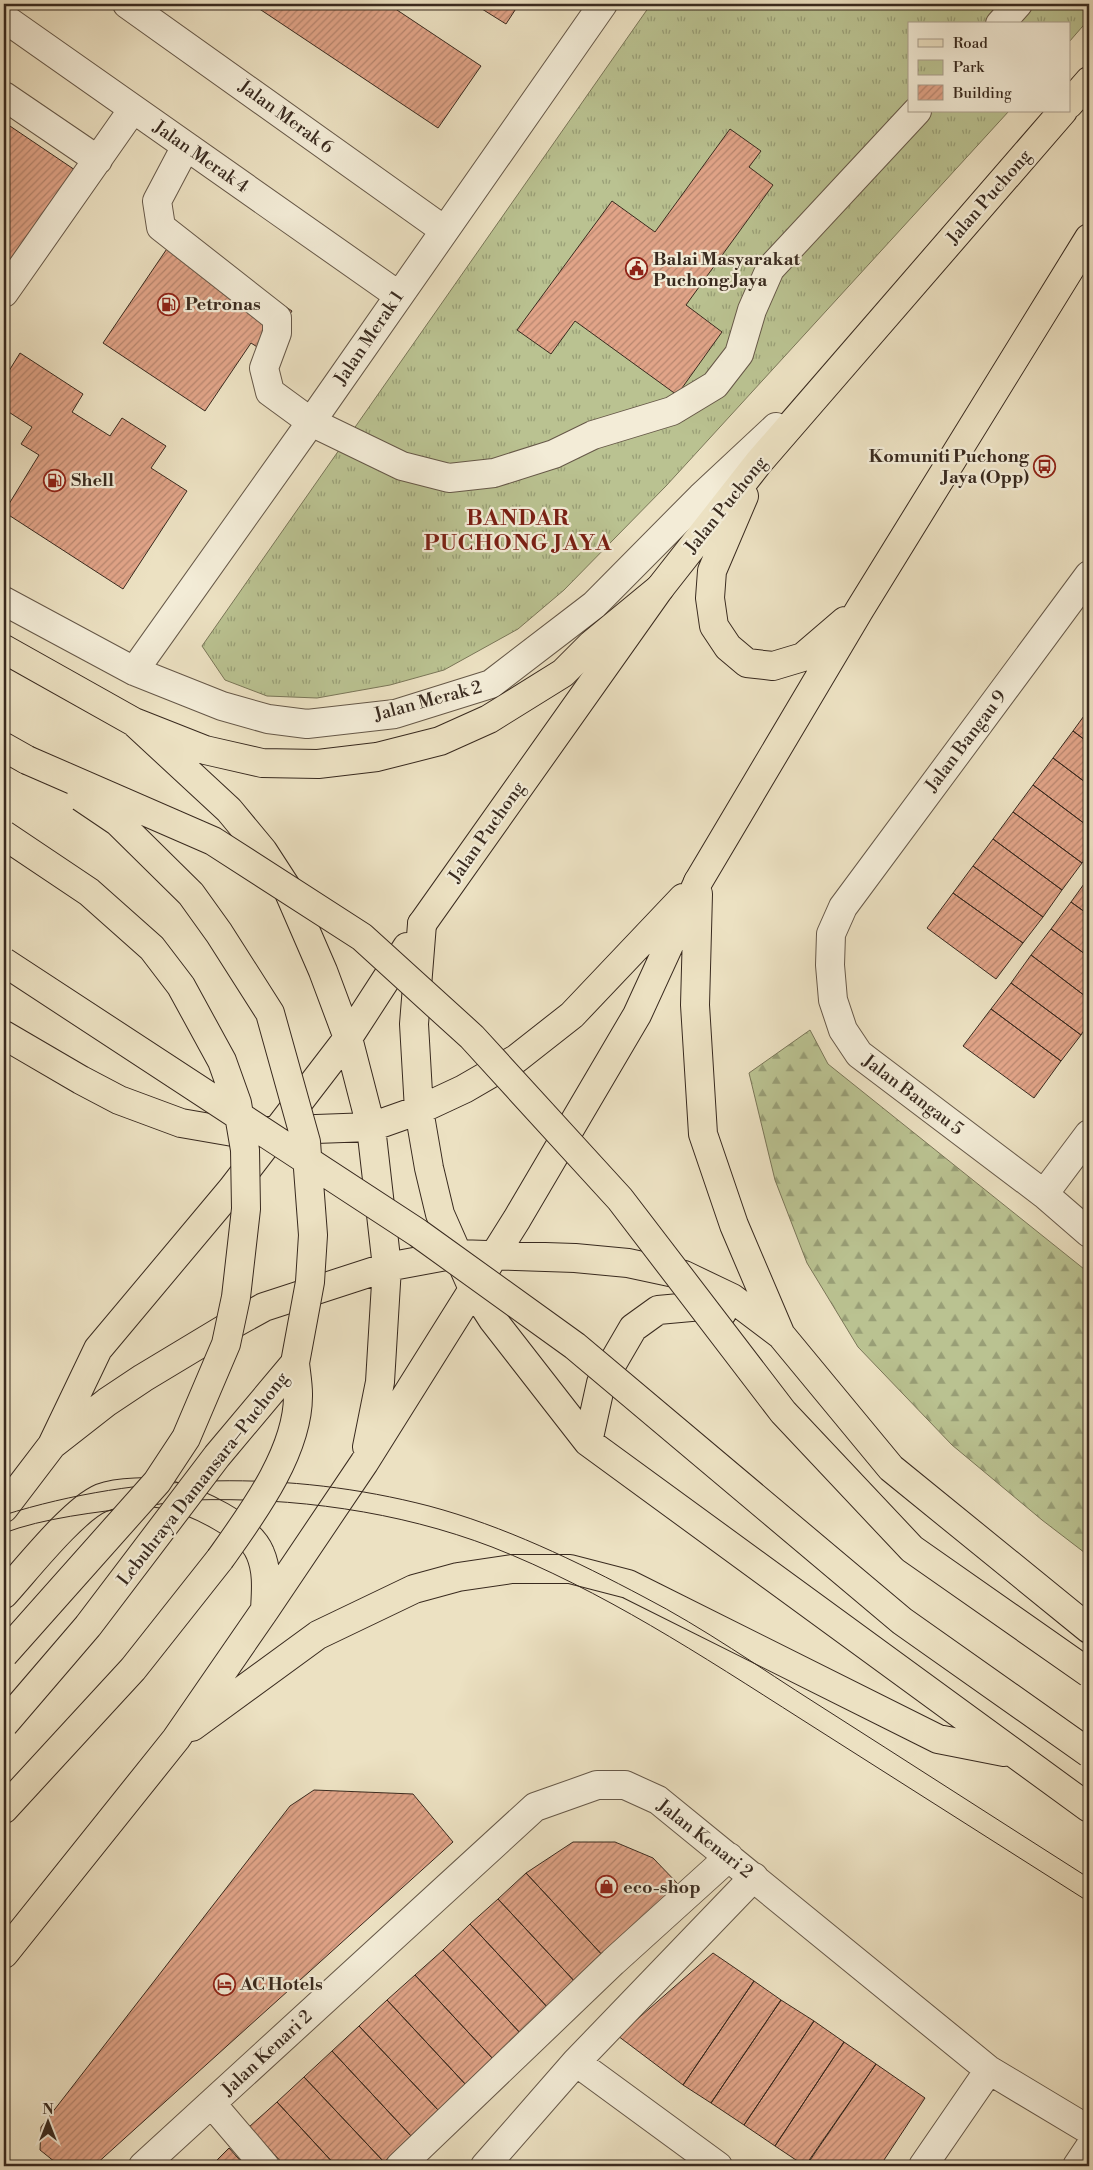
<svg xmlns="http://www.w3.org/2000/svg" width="1093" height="2170" viewBox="0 0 1093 2170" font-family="'Libre Bodoni',serif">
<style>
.forest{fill:url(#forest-firs);stroke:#7a7658}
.park{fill:url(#park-tufts);stroke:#7a7658}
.building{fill:url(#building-hatch);stroke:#392a1f}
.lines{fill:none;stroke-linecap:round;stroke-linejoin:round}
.minor-casing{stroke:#665848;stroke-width:30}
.major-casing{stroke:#392a1f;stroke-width:30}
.highway-casing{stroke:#392a1f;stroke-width:30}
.minor{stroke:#f3ecd7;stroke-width:28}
.major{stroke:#ece1c2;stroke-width:28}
.highway{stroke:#ece1c2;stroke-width:28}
.tram{stroke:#392a1f;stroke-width:1}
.highway-bridge-casing{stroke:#392a1f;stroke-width:30;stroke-linecap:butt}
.highway-bridge{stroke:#ece1c2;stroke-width:28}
.labels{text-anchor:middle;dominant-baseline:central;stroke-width:4.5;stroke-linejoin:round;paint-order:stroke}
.street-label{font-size:18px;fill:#392a1f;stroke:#f3ecd7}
.poi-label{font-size:18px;font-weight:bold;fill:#392a1f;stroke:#f3ecd7;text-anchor:start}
.district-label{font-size:22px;font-weight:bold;letter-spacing:1px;fill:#7a1f14;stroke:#f3ecd7}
</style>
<defs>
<pattern id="forest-firs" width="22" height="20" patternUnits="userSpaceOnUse" patternTransform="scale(1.25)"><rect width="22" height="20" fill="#bac291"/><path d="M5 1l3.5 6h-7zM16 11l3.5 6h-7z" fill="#989e76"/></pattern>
<pattern id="park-tufts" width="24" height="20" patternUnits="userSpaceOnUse" patternTransform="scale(1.25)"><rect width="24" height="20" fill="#bac291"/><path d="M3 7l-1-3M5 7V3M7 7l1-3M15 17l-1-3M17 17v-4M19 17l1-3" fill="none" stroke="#989e76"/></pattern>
<pattern id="building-hatch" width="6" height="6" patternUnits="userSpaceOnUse" patternTransform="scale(1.25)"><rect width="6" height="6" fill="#e1a488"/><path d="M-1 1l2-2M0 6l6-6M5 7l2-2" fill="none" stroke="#b7866f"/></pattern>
</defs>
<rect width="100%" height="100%" fill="#ece1c2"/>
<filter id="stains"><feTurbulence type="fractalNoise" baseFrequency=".004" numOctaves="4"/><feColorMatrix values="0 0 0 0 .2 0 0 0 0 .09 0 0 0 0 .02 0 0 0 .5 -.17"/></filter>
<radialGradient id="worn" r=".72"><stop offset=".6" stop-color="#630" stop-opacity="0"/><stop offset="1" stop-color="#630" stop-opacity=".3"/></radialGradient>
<path class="forest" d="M810 1030 828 1064 1089 1273V1556L1042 1520 952 1445 858 1347 807 1263 775 1180 749 1073Z"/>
<path class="park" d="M651 4H1089V19L1069 42V24H909V111H1009L666 486 564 590 518 629 444 670 390 685 317 698 267 696 225 680 202 646Z"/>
<path class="building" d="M252 4H388L481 66 438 128Z
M474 4H519L506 24Z
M4 122 75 170 4 274Z
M730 129 761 151 749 167 773 185 686 305 722 332 677 395 575 321 551 354 517 330 612 201 655 232Z
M177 234 292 311 265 352 251 343 205 411 103 343Z
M20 353 83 394 72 412 110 436 122 418 166 446 151 468 187 491 123 589 4 512 39 455 21 444 32 427 4 409V379Z
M1089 709V743L1073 731Z
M1073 731 1089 743V785L1053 758Z
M1053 758 1089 785V827L1033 785Z
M1033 785 1089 827V854L1082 863 1013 812Z
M1013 812 1082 863 1062 890 993 839Z
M993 839 1062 890 1043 917 973 866Z
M973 866 1043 917 1023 943 953 893Z
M1089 877V915L1071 902Z
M953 893 1023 943 996 979 927 928Z
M1071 902 1089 915V957L1051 929Z
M1051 929 1089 957V999L1031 955Z
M1031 955 1089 999V1023L1081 1035 1011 983Z
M1011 983 1081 1035 1061 1061 991 1009Z
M991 1009 1061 1061 1034 1098 963 1046Z
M314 1790 413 1794 453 1842 94 2166H60L40 2150 41 2127 290 1806Z
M573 1842H615L653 1858 680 1886 605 1958 526 1873Z
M526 1873 605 1958 577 1984 498 1899Z
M498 1899 577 1984 550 2010 470 1924Z
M470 1924 550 2010 522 2035 443 1950Z
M443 1950 522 2035 494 2060 415 1975Z
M713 1953 754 1981 683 2085 618 2036Z
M415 1975 494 2060 467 2086 387 2000Z
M754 1981 781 2000 711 2103 683 2085Z
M387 2000 467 2086 439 2111 359 2026Z
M781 2000 814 2021 744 2125 711 2103Z
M814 2021 844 2042 775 2146 744 2125Z
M359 2026 439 2111 412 2137 332 2051Z
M844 2042 876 2064 805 2166 775 2146Z
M332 2051 412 2137 384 2162 304 2077Z
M876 2064 925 2098 880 2166H806Z
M304 2077 384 2162 379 2166H336L277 2102Z
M277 2102 336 2166H285L249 2127Z
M229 2148 245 2166H211Z"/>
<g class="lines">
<defs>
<path id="minor" d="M127 4 444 230
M4 18 398 295
M1000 24 1018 4
M4 96 98 160
M186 146 157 201 161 227 277 318V333L264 368 270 392 311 422 402 466 449 478 494 473 554 454 593 435 672 411 715 385 739 354 752 310 770 269 917 111
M4 293 133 109
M1089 575 843 907 831 934 830 965 833 1000 843 1030 859 1054 1044 1194 1089 1233
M4 601 134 671 222 706 268 719 307 724 395 714 491 684 594 605 701 497 776 427
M134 671 311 422 603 4
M1044 1194 1089 1134
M576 2062 718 2166
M212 2104 265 2166
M143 2166 535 1807 597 1785H625L658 1800 989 2070 1089 2130
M400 2166 613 1962 729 1857
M485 2166 576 2062 754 1877
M923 2166 989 2070
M1077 2166 1089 2148"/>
<path id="major" d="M1069 104 1089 81
M744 496 712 571 710 598 714 626 728 647 747 663 773 666 803 657 845 621
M698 882 860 609 1089 238
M422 924 660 588 759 462 1063 111"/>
<path id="highway" d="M4 649 134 722 205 750 262 763 318 764 377 757 440 741 489 719 563 673 592 644 660 588
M134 722 229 810 263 851 287 888 323 971 348 1038 371 1127 387 1267 380 1382 367 1447
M4 747 27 760
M698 894 695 1005 703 1134 734 1225 780 1333
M422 924 414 1024 419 1110 429 1168 440 1214 473 1289 493 1320 588 1442 1089 1808
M4 1035 81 1080 119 1100 181 1123 233 1132 371 1127 419 1110 464 1089 516 1059 572 1015 683 898
M588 1442 601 1383 633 1328 658 1310 702 1306 722 1313
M52 1445 107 1402 143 1378 226 1328 264 1307 387 1267 457 1254 575 1258 628 1263 684 1275 732 1298 781 1335 891 1468 1089 1629
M4 1508 52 1445 98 1349 232 1189 348 1038 407 947
M4 1594C26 1570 73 1510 101 1498 119 1491 151 1491 169 1495 197 1502 249 1526 260 1553 268 1571 266 1591 265 1610
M192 1727 318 1635 414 1589 458 1577 512 1569H570L628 1584 938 1739 1004 1752
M4 1809 133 1669 220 1559
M4 1954 176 1739 265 1610 364 1463 517 1219 637 1015 698 882"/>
</defs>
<use href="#minor" class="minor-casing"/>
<use href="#major" class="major-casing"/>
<use href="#highway" class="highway-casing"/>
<use href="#minor" class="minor"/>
<use href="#major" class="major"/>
<use href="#highway" class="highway"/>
<path class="tram" d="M4 1515C141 1472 290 1470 429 1506 504 1526 576 1561 644 1597 704 1628 760 1668 817 1704 908 1762 998 1820 1089 1878
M4 1533C43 1518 97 1512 139 1507 156 1505 175 1501 192 1500 293 1497 398 1511 492 1547 602 1590 702 1656 801 1719 897 1780 993 1841 1089 1902"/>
<defs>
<path id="highway-bridge" d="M27 760 213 841 362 937 472 1037 620 1199 783 1412 912 1549 1089 1673
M4 835 89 892 152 948 181 986 222 1061 237 1103 245 1150 246 1209 236 1297 226 1344 186 1438 157 1482 4 1654
M4 962 418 1233 575 1346 902 1621 1089 1753
M220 1559C252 1514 299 1451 298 1394 298 1384 296 1373 295 1363
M4 1724 88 1626 217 1456 295 1363 310 1282 313 1235 306 1142 270 1013 219 933 191 894 118 822 81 797"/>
</defs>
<use href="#highway-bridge" class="highway-bridge-casing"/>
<use href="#highway-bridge" class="highway-bridge"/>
</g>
<defs>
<symbol id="civic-ring" viewBox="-11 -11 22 22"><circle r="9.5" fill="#f3ecd7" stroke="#8f2418" stroke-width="1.5"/><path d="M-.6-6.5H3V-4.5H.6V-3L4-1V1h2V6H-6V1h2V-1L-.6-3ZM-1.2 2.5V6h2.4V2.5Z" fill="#8f2418"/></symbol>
<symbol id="fuel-ring" viewBox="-11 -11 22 22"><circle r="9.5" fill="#f3ecd7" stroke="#8f2418" stroke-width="1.5"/><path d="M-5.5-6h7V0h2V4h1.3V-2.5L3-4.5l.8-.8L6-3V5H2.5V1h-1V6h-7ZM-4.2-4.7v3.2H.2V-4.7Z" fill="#8f2418"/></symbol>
<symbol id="bus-ring" viewBox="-11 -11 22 22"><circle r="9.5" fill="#f3ecd7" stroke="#8f2418" stroke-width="1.5"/><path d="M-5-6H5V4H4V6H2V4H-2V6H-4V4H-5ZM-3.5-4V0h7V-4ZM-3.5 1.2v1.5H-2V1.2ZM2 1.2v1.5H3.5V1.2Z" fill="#8f2418"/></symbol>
<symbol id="shop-ring" viewBox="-11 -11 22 22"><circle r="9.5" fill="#f3ecd7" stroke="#8f2418" stroke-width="1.5"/><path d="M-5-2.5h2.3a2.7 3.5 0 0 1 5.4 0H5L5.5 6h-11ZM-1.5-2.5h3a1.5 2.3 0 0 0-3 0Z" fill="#8f2418"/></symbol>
<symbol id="hotel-ring" viewBox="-11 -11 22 22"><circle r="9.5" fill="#f3ecd7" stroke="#8f2418" stroke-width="1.5"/><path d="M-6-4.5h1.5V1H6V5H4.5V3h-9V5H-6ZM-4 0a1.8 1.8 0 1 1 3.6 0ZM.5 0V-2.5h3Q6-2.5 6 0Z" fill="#8f2418"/></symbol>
</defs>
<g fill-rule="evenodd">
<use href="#civic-ring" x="624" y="256" width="25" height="25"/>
<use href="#fuel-ring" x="156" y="292" width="25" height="25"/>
<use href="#bus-ring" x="1032" y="454" width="25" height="25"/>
<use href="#fuel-ring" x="42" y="468" width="25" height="25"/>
<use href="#shop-ring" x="594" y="1874" width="25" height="25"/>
<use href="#hotel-ring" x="212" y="1972" width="25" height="25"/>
</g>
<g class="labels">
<g class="street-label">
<text transform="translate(286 117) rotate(36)">Jalan Merak 6</text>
<text transform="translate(201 157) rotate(35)">Jalan Merak 4</text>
<text transform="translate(989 197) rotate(-49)">Jalan Puchong</text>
<text transform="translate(369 338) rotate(-56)">Jalan Merak 1</text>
<text transform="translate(726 505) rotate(-51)">Jalan Puchong</text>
<text transform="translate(428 701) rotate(-15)">Jalan Merak 2</text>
<text transform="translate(966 741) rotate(-53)">Jalan Bangau 9</text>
<text transform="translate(487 832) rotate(-55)">Jalan Puchong</text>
<text transform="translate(913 1095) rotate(37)">Jalan Bangau 5</text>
<text transform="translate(203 1479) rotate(-52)">Lebuhraya Damansara–Puchong</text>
<text transform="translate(705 1839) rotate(38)">Jalan Kenari 2</text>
<text transform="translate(267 2053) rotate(-43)">Jalan Kenari 2</text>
</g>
<g class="poi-label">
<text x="653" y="259">Balai Masyarakat<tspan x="653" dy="21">Puchong Jaya</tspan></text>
<text x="185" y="304">Petronas</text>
<text x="1029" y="456" text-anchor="end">Komuniti Puchong<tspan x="1029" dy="21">Jaya (Opp)</tspan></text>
<text x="71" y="480">Shell</text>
<text x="623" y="1887">eco-shop</text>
<text x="240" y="1984">AC Hotels</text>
</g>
<g class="district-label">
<text x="518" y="518">BANDAR<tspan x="518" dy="25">PUCHONG JAYA</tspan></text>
</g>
</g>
<rect width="1093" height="2170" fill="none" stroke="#ece1c2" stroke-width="20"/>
<rect x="5" y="5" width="1083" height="2160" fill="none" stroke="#392a1f" stroke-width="2.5"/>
<rect x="10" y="10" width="1073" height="2150" fill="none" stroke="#392a1f"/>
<rect x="908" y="22" width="162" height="90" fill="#f3ecd7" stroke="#a99e8d"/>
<rect x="918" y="39" width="25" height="8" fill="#ece1c2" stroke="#a99e8d"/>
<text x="953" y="48" font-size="15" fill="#392a1f">Road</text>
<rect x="918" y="60" width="25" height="15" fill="url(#park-tufts)" stroke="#a99e8d"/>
<text x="953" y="72" font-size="15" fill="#392a1f">Park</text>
<rect x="918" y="85" width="25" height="15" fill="url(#building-hatch)" stroke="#a99e8d"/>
<text x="953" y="98" font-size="15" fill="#392a1f">Building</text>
<g transform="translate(48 2122)" stroke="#f3ecd7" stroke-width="4" paint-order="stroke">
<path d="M0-4L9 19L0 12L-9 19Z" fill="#392a1f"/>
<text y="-8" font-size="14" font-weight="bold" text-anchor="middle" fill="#392a1f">N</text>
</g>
<rect width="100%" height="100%" filter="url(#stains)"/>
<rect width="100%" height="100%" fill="url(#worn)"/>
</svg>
